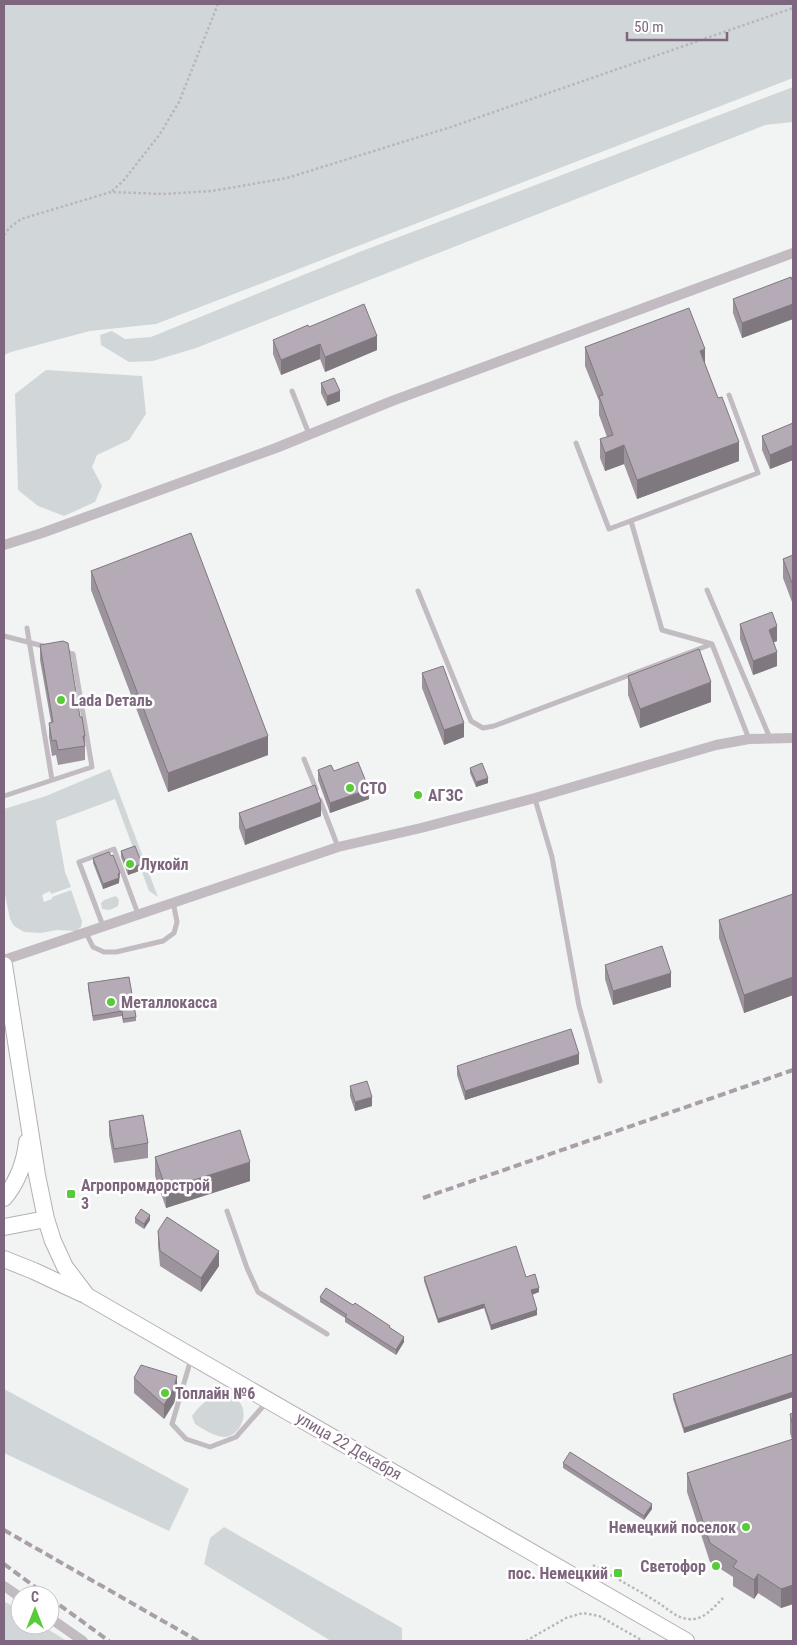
<svg xmlns="http://www.w3.org/2000/svg" width="797" height="1645" viewBox="0 0 797 1645" font-family="'Roboto Condensed',sans-serif">
<style>
.green{fill:#d1d7d8}
.lines{fill:none;stroke-linecap:round;stroke-linejoin:round}
.primary-casing{stroke:#b6afb6;stroke-width:18}
.path{stroke:#bab5ba;stroke-width:2.5;stroke-dasharray:2.5 2.5;stroke-linecap:butt}
.service{stroke:#c2bbc2;stroke-width:5}
.minor{stroke:#c2bbc2;stroke-width:10}
.primary{stroke:#fff;stroke-width:16}
.rail{stroke:#a99fa9;stroke-width:4;stroke-dasharray:8 4;stroke-linecap:butt}
.wall{fill:#9c939d}
.shaded-wall{fill:#7f787f}
.building{fill:#b5abb6;stroke:#7f787f}
.poi-dot{fill:#59cb3a;stroke:#fff;stroke-width:2}
.labels{text-anchor:middle;dominant-baseline:central;stroke-width:5;stroke-linejoin:round;paint-order:stroke}
.poi-label{font-size:16px;font-weight:bold;fill:#7e677e;stroke:#fff;text-anchor:start}
.street-label{font-size:16px;fill:#7e677e;stroke:#fff}
</style>
<rect width="100%" height="100%" fill="#f1f4f3"/>
<path class="green" d="M4 4H793V78L156 324 90 331 11 352 4 355Z
M793 87V122L765 125 196 348 153 361 129 362 101 345 100 335 112 331 125 339 151 337 362 251Z
M46 370 142 376 146 414 129 440 97 455 92 467 102 486 95 502 64 516 38 506 18 490 15 394Z
M110 769 158 897 149 891 115 799 56 821 65 872 71 887 51 894 50 891 42 895 44 902 52 899V897L71 890 82 921 81 927 76 931 57 930 41 933 24 932 14 926 10 919 4 890V809L46 796Z
M116 896 119 900 118 906 110 910 102 909 101 903 104 900Z
M4 1389 189 1489 169 1531 4 1453Z
M221 1394C257 1397 244 1437 224 1437 213 1436 203 1429 195 1424L192 1416C200 1405 207 1398 221 1394Z
M224 1527 402 1628V1641H331L204 1564 210 1538Z
M4 1601 20 1611V1625H41L67 1641H4Z"/>
<g class="lines">
<defs>
<path id="primary" d="M4 965 37 1175 46 1219 53 1241 65 1267 87 1296 686 1641
M4 1198C17 1183 25 1162 27 1142
M4 1227 46 1219
M4 1259 34 1271 83 1294"/>
</defs>
<use href="#primary" class="primary-casing"/>
<path class="path" d="M112 191 124 180 160 134 179 102 218 4
M4 235 9 228 21 219 111 192 163 194 212 191 287 178 451 127 793 8
M593 1565C614 1577 636 1589 657 1602 667 1608 676 1618 688 1619 703 1621 713 1608 723 1598
M526 1641 566 1618 583 1613 599 1616 643 1641"/>
<path class="service" d="M292 391 309 434
M576 443 609 529 758 473 729 395
M631 521 662 630 712 644 749 739
M707 590 770 738
M418 591 471 721 483 728 494 726 712 644
M27 628 52 780
M4 636 47 647
M304 759 316 789
M4 796 92 767 73 654 62 651
M535 799 552 857 579 1006 600 1081
M320 800 338 847
M103 926 79 862 114 849 138 914
M86 933 93 947 104 952H116L163 941 174 933 177 922 173 902
M227 1211 247 1268 258 1292 327 1334
M191 1359 172 1424 186 1439 210 1447 236 1437 266 1403"/>
<path class="minor" d="M4 545 42 533 276 448 392 401 793 253
M4 960 338 847 421 828 535 798 716 745 749 739 793 738
M4 1586 20 1597
M50 1618 83 1641"/>
<use href="#primary" class="primary"/>
<path class="rail" d="M423 1198 793 1070
M4 1530 198 1641
M4 1564 46 1595
M50 1598 109 1641"/>
</g>
<path class="wall" d="M793 282V319L742 338 733 313V299Z
M309 327 377 350 325 372 320 359 281 375 273 354V340Z
M585 347 705 364 739 461 637 499 624 464 605 471 600 458V439L607 437 599 415V401L585 366Z
M321 383 340 401 327 406 321 393Z
M793 423V460L770 469 762 450V436Z
M793 555 792 602 783 578V559Z
M91 571 268 755 168 792 91 590Z
M740 624 777 641 774 642 777 666 753 675 740 639Z
M40 645 80 717 85 736V760L58 765 56 755 52 756 49 737V723L51 722 40 660Z
M422 673 464 737 444 745 422 688Z
M628 676 711 702 640 728 628 695Z
M470 768 488 783 476 787 470 773Z
M318 770 334 771 369 799 330 813 318 780Z
M239 813 321 816 245 845 239 828Z
M121 851 142 870 128 875 121 857Z
M93 858 120 878H119V883L103 889 93 863Z
M793 894V995L744 1013 719 938V920Z
M605 965 671 987 613 1005 605 979Z
M88 983 136 1017V1021L123 1023 122 1016 93 1021 88 988Z
M579 1064 465 1100 457 1075V1066Z
M350 1086 372 1106 355 1111 350 1096Z
M109 1121 148 1143V1158L114 1163 109 1135Z
M155 1157 250 1181 166 1208 155 1176Z
M135 1218 150 1220 144 1229 135 1223Z
M158 1231 219 1266 201 1292 160 1266 158 1245Z
M424 1277H526L539 1292 532 1295 537 1315 491 1330 484 1308 438 1323 424 1281Z
M320 1297 390 1328 404 1342 396 1355 345 1322V1318L320 1302Z
M793 1354V1397L684 1433 673 1399V1394Z
M134 1378 177 1391 174 1403 164 1419 134 1393Z
M793 1413V1604L781 1608 758 1593 754 1599 733 1586V1577L710 1562 687 1492V1473L792 1440 790 1433V1414Z
M563 1463 652 1509 644 1520 563 1468Z"/>
<path class="shaded-wall" d="M793 304V319L742 338V323Z
M377 336V350L325 372V357Z
M320 344V359L281 375V360Z
M705 349V368L700 351Z
M340 391V401L327 406V396Z
M739 442V461L637 499V480Z
M624 445V464L605 471V453Z
M793 445V460L770 469V455Z
M792 583H793V602H792Z
M777 626V641L769 644V630Z
M777 652V666L753 675V661Z
M711 682V702L640 728V709Z
M464 723V737L444 745V730Z
M268 736V755L168 792V773Z
M488 778V783L476 787V782Z
M369 789V799L330 813V803Z
M321 802V816L245 845V830Z
M142 864V870L128 875V869Z
M120 873 119 883 103 889V884Z
M671 973V987L613 1005V991Z
M793 977V995L744 1013V995Z
M579 1054V1064L465 1100V1091Z
M372 1097V1106L355 1111V1102Z
M250 1162V1181L166 1208V1189Z
M150 1215V1220L144 1229V1224Z
M219 1251V1266L201 1292V1278Z
M539 1288V1292L531 1295V1290Z
M484 1304V1308L438 1323V1319Z
M537 1310V1315L491 1330V1325Z
M404 1337V1342L396 1355V1350Z
M177 1376V1391L174 1403 164 1419V1405Z
M793 1392V1397L684 1433V1428Z
M652 1504V1509L644 1520V1516Z
M758 1574V1593L754 1599V1580Z
M793 1585V1604L781 1608V1589Z"/>
<path class="building" d="M791 277 793 282V304L742 323 733 299Z
M364 304 377 336 325 357 320 344 281 360 273 340 308 325 309 327Z
M689 308 705 349 700 351 718 398 722 397 739 442 637 480 624 445 605 453 600 439 613 435 599 396 603 395 585 347Z
M334 378 340 391 327 396 321 383Z
M793 423V445L770 455 762 436Z
M191 533 268 736 168 773 91 571Z
M793 555V583H792L783 559Z
M772 612 777 626 769 630 777 652 753 661 740 624Z
M63 641 68 643 80 717H82L85 736H83L85 746 58 750 56 740 52 741 49 723 53 722 40 645Z
M699 649 711 682 640 709 628 676Z
M443 666 464 723 444 730 422 673Z
M358 762 369 789 330 803 318 770 331 765 334 771Z
M482 763 488 778 476 782 470 768Z
M315 785 321 802 245 830 239 813Z
M135 846 142 864 128 869 121 851Z
M109 852 111 856 113 855 120 873 118 874 119 878 103 884 93 858Z
M793 894V977L744 995 719 920Z
M662 946 671 973 613 991 605 965Z
M129 977 136 1017 123 1019 122 1011 93 1016 88 983Z
M571 1029 579 1054 465 1091 457 1066Z
M367 1081 372 1097 355 1102 350 1086Z
M143 1115 148 1143 114 1149 109 1121Z
M240 1130 250 1162 166 1189 155 1157Z
M141 1209 150 1215 144 1224 135 1218Z
M167 1217 219 1251 201 1278 160 1251 158 1231Z
M516 1246 526 1277 535 1274 539 1288 531 1290 537 1310 491 1325 484 1304 438 1319 424 1277Z
M326 1288 353 1305 355 1303 390 1326 389 1327 404 1337 396 1350 345 1317 347 1315 320 1297Z
M793 1354V1392L684 1428 673 1394Z
M141 1365 177 1376 174 1388 164 1405 134 1378Z
M793 1413V1426L790 1414Z
M793 1439V1585L781 1589 758 1574 754 1580 733 1567 737 1561 710 1543 687 1473Z
M570 1452 652 1504 644 1516 563 1463Z"/>
<g class="poi-dot">
<circle cx="61" cy="700" r="5"/>
<circle cx="350" cy="788" r="5"/>
<circle cx="418" cy="795" r="5"/>
<circle cx="130" cy="864" r="5"/>
<circle cx="111" cy="1002" r="5"/>
<rect x="66" y="1189" width="10" height="10" rx="2.5"/>
<circle cx="165" cy="1393" r="5"/>
<circle cx="746" cy="1527" r="5"/>
<circle cx="716" cy="1566" r="5"/>
<rect x="613" y="1568" width="10" height="10" rx="2.5"/>
</g>
<g class="labels">
<g class="poi-label">
<text x="71" y="700">Lada Dеталь</text>
<text x="360" y="788">СТО</text>
<text x="428" y="795">АГЗС</text>
<text x="140" y="864">Лукойл</text>
<text x="121" y="1002">Металлокасса</text>
<text x="81" y="1185">Агропромдорстрой<tspan x="81" dy="18">3</tspan></text>
<text x="175" y="1393">Топлайн №6</text>
<text x="736" y="1527" text-anchor="end">Немецкий поселок</text>
<text x="706" y="1566" text-anchor="end">Светофор</text>
<text x="608" y="1573" text-anchor="end">пос. Немецкий</text>
</g>
<g class="street-label">
<text transform="translate(349 1446) rotate(30)">улица 22 Декабря</text>
</g>
</g>
<rect width="797" height="1645" fill="none" stroke="#7e677e" stroke-width="10"/>
<g transform="translate(35 1610)"><circle r="24" fill="#ffffff" stroke="#cbc2cb"/>
<path d="M0-4L9 19L0 12L-9 19Z" fill="#59cb3a"/>
<text y="-8" font-size="14" font-weight="bold" text-anchor="middle" fill="#7e677e">С</text>
</g>
<path d="M627 32v8h100v-8" fill="none" stroke="#7e677e" stroke-width="2.5"/>
<text x="634" y="32" font-size="15" fill="#7e677e" stroke="#ffffff" stroke-width="4" paint-order="stroke">50 m</text>
</svg>
